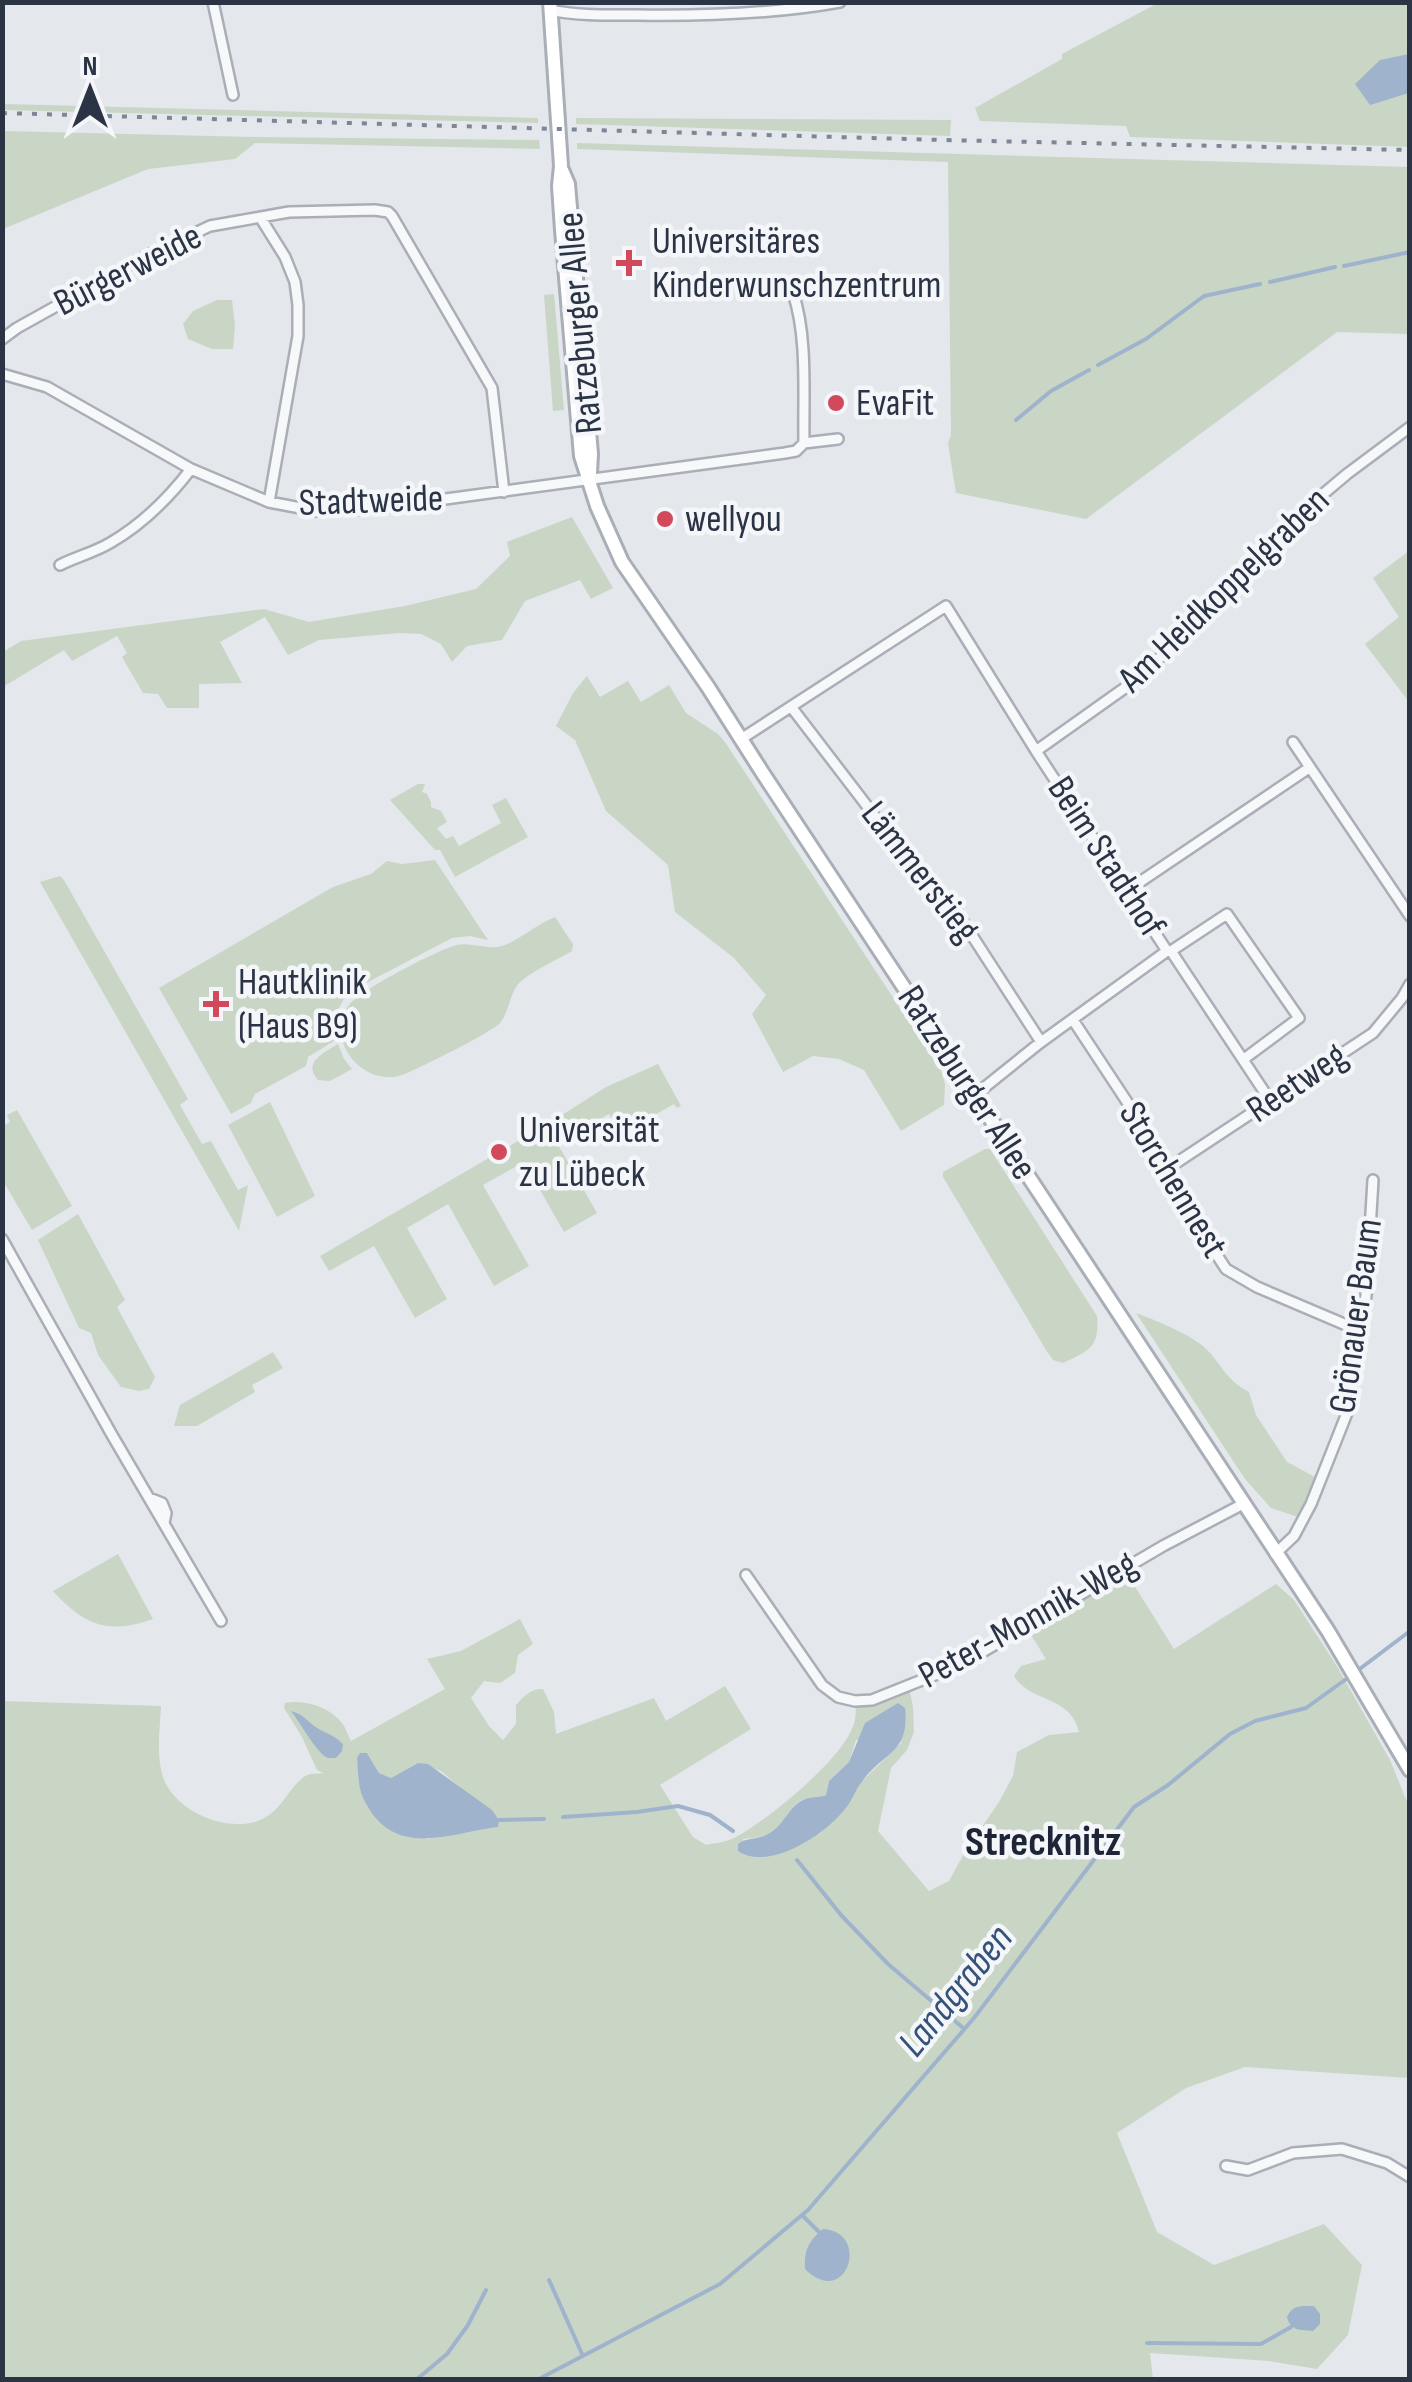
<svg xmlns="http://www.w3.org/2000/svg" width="1412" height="2382" viewBox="0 0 1412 2382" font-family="'Sofia Sans Condensed',sans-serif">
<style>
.green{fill:#c9d6c5;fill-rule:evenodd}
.water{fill:#9fb4cc}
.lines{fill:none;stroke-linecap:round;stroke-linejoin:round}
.stream{stroke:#9fb4cc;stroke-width:4}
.street-casing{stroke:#a9aeb7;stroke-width:14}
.secondary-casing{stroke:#a9aeb7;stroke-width:18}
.street{stroke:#f7f8fa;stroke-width:9}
.secondary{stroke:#fff;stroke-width:12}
.rail{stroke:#7d8696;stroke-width:4;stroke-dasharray:5 10;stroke-linecap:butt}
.poi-dot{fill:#d1495b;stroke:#f4f6f9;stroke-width:4}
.labels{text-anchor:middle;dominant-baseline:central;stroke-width:9;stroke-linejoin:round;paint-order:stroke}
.poi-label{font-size:38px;fill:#2b3445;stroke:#f4f6f9;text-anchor:start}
.street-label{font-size:38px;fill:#2b3445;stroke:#f4f6f9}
.water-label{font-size:40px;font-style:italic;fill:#34527a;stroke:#f4f6f9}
.quarter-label{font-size:42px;font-weight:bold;fill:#1d2536;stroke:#f4f6f9}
</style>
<rect width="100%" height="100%" fill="#e4e7ec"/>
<path class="green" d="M1158 3H1409V147L1130 137 1126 126 980 121 975 108 1062 59V54Z
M3 104 538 118V123L3 110Z
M576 118 951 120 950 136 576 124Z
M3 131 254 137 539 140 540 149 255 143 235 159 148 169 3 229Z
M577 143 1409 167V334L1337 332 1086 519 956 493 948 443 951 435 948 162 577 149Z
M554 294 564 410 553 411 544 295Z
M217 300H232L235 325 233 349H212L188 339 183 324 193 311Z
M572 517 613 588 591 599 580 580 525 601 502 640 467 646 452 662 441 644 421 634 400 633 319 640 288 655 265 617 220 642 242 683 199 684V708H167L158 694 143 693 122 657 127 653 117 636 72 661 64 650 3 687V652L21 641 264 609 309 622 405 606 476 589 510 556 507 542Z
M1409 551V702L1365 644 1399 617 1373 578Z
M587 676 600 697 628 681 641 702 669 685 686 713 718 734 725 742 942 1072 945 1085 944 1105 901 1131 864 1070 839 1059 813 1056 783 1072 752 1014 766 995 734 958 675 912 668 865 606 811 575 740 556 726 573 693Z
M418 784H425L422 792 427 794 431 802V807L441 811 447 822 437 828 446 839 453 836 459 846 501 823 492 805 506 798 528 837 455 877 440 850H435L390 800Z
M435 860 488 940 470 936 452 938 347 993 332 1021 334 1041 308 1057 306 1066 255 1094 251 1103 231 1114 159 988 333 887 371 874 387 861 402 864Z
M60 876 64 880 188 1099 180 1105 202 1144 211 1141 238 1190 248 1185 239 1231 40 882Z
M555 917 573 944 572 951C557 960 532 971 520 982 510 992 509 1012 500 1023 494 1031 411 1073 399 1076 356 1086 319 1029 356 998 370 986 439 949 457 945 471 942 488 950 502 946 520 940 537 924 555 917Z
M338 1044 344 1059 352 1069 330 1081 318 1080C302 1062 324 1053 338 1044Z
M658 1064 681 1106 677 1108 674 1104 621 1134 609 1114 557 1143 597 1213 564 1232 524 1162 483 1185 529 1266 494 1286 448 1204 407 1228 447 1299 415 1318 374 1246 329 1271 320 1256 551 1122 606 1087Z
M270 1102 315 1196 277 1217 228 1125Z
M17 1110 72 1206 32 1230 3 1181V1126L10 1122 7 1115Z
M985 1149H990L1097 1316C1100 1348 1088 1351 1063 1363L1053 1360 1046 1350 943 1177V1172Z
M78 1214 125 1300 117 1307 155 1377 149 1389 139 1391 121 1387 98 1355 91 1333 79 1328 38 1240Z
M1136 1313C1155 1320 1187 1333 1203 1346 1222 1363 1223 1378 1249 1392L1256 1415 1287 1462 1315 1477 1298 1517 1271 1508 1245 1479Z
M273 1352 283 1368 252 1385 255 1392 197 1426H174L180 1405Z
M118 1554 153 1619C108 1635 84 1625 53 1591Z
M1124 1569 1174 1649 1276 1584 1294 1600 1338 1668 1390 1760 1410 1809 1409 2078 1245 2067 1186 2088 1117 2133 1157 2232 1214 2265 1324 2224 1362 2265 1348 2335 1317 2369 1269 2361 1150 2353 1153 2379 3 2380V1701L161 1706C160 1728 156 1756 163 1777 175 1814 237 1838 269 1815 284 1805 292 1783 307 1775 312 1773 318 1774 323 1773L317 1770 302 1737 284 1708 285 1703C305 1699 333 1708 344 1726 347 1731 348 1736 351 1741L445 1689 427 1659 461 1651 520 1619 533 1644 518 1655 515 1673 500 1683 484 1681 471 1698 489 1726 503 1740 516 1724V1705C523 1697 531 1688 543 1689L554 1712 556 1734 654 1698 666 1721 725 1686 751 1729 660 1785 693 1837 706 1845C716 1843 727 1842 736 1837 768 1820 834 1765 850 1733 855 1724 857 1714 855 1703L909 1687 913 1707 914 1732 907 1750 891 1768 878 1831 929 1891 949 1881 966 1850 999 1802 1013 1776 1017 1752 1049 1735 1079 1732C1071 1695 1030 1703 1014 1676L1021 1666 1046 1659 1026 1627ZM856 1740 902 1742 862 1781 842 1813 805 1843 777 1854 742 1839C750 1838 760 1838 767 1835 782 1829 787 1808 802 1800 810 1796 818 1798 826 1795L829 1781 849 1762ZM367 1753 379 1773 391 1778 418 1763 441 1771 462 1789 498 1827 427 1839 362 1796 357 1759Z"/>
<path class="water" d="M1409 54V93L1370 105 1355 84 1380 60Z
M898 1703 905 1708C910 1755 883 1751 861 1783 855 1791 852 1801 845 1809 826 1834 769 1872 738 1851V1844C747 1837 758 1840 768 1834 783 1827 788 1807 803 1800 810 1796 818 1798 826 1795L829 1781 849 1762 865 1723Z
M291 1711C302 1714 304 1718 313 1725 323 1733 334 1734 343 1744L342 1751 336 1758C329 1758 327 1759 321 1753 311 1743 301 1724 291 1711Z
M360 1753H367L379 1773 391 1778 418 1763 428 1764 492 1810 499 1820 498 1827C445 1834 393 1860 363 1798 358 1787 358 1770 357 1758Z
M823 2229C872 2232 846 2310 805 2269 804 2251 808 2241 823 2229Z
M1303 2306H1314L1320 2314V2324L1313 2331C1301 2330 1290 2331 1287 2317 1291 2309 1294 2307 1303 2306Z"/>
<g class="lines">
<path class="stream" d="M1344 266 1410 252
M1270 282 1335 267
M1098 365 1146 339 1204 296 1260 284
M1016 420 1051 391 1089 370
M1357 1671 1410 1631
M563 1817 637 1812 678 1806 710 1815 733 1831
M499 1820 544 1819
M797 1860 841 1915 888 1964 962 2027
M802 2215 819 2232
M549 2280 583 2356
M1147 2343 1261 2344 1291 2327
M416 2380 447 2354 468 2325 486 2290
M537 2380 720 2284 808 2210 974 2018 1134 1807 1168 1785 1230 1734 1255 1721 1306 1708 1349 1677"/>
<defs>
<path id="street" d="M213 2 233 95
M550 10C579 16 607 15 637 15 705 16 773 14 840 2
M260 217 285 257 295 282 298 305V336L269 502
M793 293C808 337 803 396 804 443
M2 339 17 328 148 255 210 226 289 212 375 210 388 212 392 216 492 388 504 492
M2 374 47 387 191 469 269 502 316 511 372 509 785 453 796 451 804 443 838 439
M60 565C76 557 95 552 110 543 143 524 168 499 191 469
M792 708 936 896 949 900 1041 1042
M741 739 946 606 1036 751 1167 951H1171L1271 1102
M1293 742 1410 916
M1036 751 1136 680 1213 608 1290 522 1347 474 1410 427
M1128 890 1309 768
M1171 951 1227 914 1299 1018 1244 1059
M1073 1020 1170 1167 1168 1180 1226 1269 1257 1287 1358 1330
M975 1095 1041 1042 1167 951
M1170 1167 1373 1033 1402 998 1410 984
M2 1239 112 1435 221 1621
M149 1498 162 1503 166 1513 164 1523
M1275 1554 1294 1536 1311 1504 1349 1408 1358 1330 1366 1296 1373 1180
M746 1575 822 1685 838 1697 855 1701 872 1700 962 1664 1163 1546 1243 1504
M1226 2166 1248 2170 1293 2153 1342 2149 1387 2163 1410 2177"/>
<path id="secondary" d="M550 2 561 166 559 186 562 230 581 456 597 506 622 562 708 687 762 772 1328 1631 1410 1770
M562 170 568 184 591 454 590 473"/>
</defs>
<use href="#street" class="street-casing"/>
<use href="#secondary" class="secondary-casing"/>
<use href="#street" class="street"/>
<use href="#secondary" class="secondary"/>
<path class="rail" d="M2 113 941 140 1410 150"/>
</g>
<g class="poi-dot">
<path d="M624 248h10v10h10v10h-10v10h-10v-10h-10v-10h10z"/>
<circle cx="836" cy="403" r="10"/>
<circle cx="665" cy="519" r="10"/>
<path d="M211 989h10v10h10v10h-10v10h-10v-10h-10v-10h10z"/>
<circle cx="499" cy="1152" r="10"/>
</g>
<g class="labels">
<g class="poi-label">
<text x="652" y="241">Universitäres<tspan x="652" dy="44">Kinderwunschzentrum</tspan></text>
<text x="856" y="403">EvaFit</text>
<text x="685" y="519">wellyou</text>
<text x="238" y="982">Hautklinik<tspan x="238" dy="44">(Haus B9)</tspan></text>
<text x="519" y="1130">Universität<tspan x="519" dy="44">zu Lübeck</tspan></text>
</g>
<g class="street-label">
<text transform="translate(128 270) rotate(-27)">Bürgerweide</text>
<text transform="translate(580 323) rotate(-95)">Ratzeburger Allee</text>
<text transform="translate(371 501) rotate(-2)">Stadtweide</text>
<text transform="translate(1224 590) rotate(-44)">Am Heidkoppelgraben</text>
<text transform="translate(1106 857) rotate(57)">Beim Stadthof</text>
<text transform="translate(920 872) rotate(52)">Lämmerstieg</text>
<text transform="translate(967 1083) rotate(57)">Ratzeburger Allee</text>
<text transform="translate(1297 1083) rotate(-34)">Reetweg</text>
<text transform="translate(1173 1180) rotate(59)">Storchennest</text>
<text transform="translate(1356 1316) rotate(-82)">Grönauer Baum</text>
<text transform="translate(1028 1620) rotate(-29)">Peter-Monnik-Weg</text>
</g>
<g class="water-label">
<text transform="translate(956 1991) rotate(-51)">Landgraben</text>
</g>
<g class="quarter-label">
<text x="1043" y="1842">Strecknitz</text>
</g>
</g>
<rect width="1412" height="2382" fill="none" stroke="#2b3445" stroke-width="10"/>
<g transform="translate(90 90)" stroke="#f4f6f9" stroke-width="8" paint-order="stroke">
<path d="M0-8L18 38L0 25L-18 38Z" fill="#2b3445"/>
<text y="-15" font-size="28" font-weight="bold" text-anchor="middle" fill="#2b3445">N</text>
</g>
</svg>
